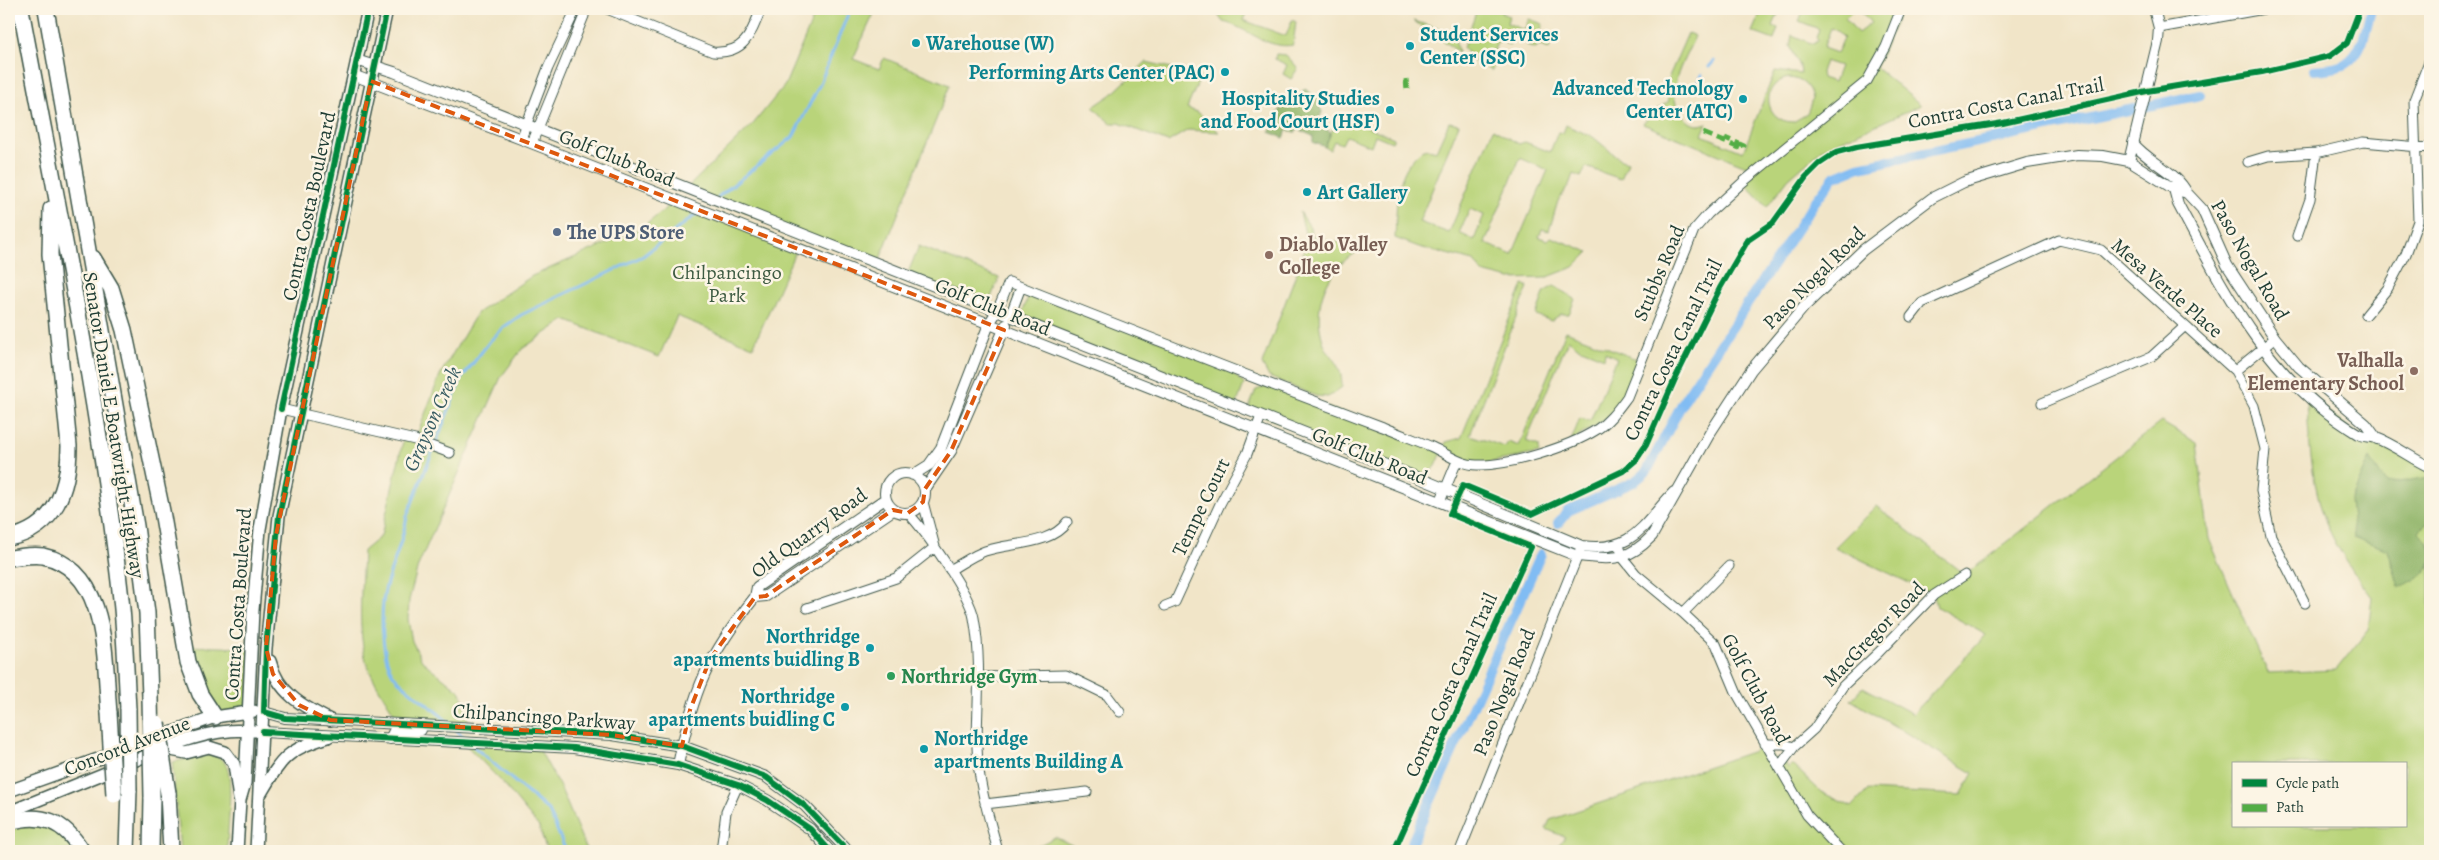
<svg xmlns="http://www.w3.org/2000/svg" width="2439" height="860" viewBox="0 0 2439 860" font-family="Alegreya,serif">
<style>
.green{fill:#b9d47a;stroke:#6c8857;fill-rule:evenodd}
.forest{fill:#92b66a;stroke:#587a4f}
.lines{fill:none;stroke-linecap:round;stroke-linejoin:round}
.stream{stroke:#81bcf3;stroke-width:3}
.canal{stroke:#81bcf3;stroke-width:10}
.minor-casing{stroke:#3e564a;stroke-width:11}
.tertiary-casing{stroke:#3e564a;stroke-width:12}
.secondary-casing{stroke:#3e564a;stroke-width:14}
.motorway-casing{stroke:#3e564a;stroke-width:18}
.minor{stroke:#fff;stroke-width:9}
.tertiary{stroke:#fff;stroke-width:10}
.secondary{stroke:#fff;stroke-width:11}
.motorway{stroke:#fff;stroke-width:15}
.motorway-bridge-casing{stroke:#3e564a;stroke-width:18;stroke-linecap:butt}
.motorway-bridge{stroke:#fff;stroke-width:15}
.quiet{stroke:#52ad45;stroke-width:5;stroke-dasharray:10 5;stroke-linecap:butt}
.cycleway-casing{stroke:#fcf5e5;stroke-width:9}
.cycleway{stroke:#00873e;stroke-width:6}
.marked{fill:none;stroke:#de580e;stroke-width:4;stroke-dasharray:10 6;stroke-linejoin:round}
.culture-dot{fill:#0f9aa8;stroke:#fcf5e5;stroke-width:2}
.service-dot{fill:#5c6f8a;stroke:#fcf5e5;stroke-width:2}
.education-dot{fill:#8d6e63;stroke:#fcf5e5;stroke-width:2}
.leisure-dot{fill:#2e9e5b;stroke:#fcf5e5;stroke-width:2}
.labels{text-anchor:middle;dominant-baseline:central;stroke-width:5;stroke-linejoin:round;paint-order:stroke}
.culture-label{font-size:20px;font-weight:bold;fill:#0d838f;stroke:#fcf5e5;text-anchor:end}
.street-label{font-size:20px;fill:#1f3d34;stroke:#fcf5e5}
.service-label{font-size:20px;font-weight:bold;fill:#4e5e75;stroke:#fcf5e5;text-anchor:start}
.education-label{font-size:20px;font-weight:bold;fill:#785e54;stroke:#fcf5e5;text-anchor:start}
.park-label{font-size:20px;fill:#3e5b42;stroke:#fcf5e5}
.leisure-label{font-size:20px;font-weight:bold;fill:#27864d;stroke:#fcf5e5;text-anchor:start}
.water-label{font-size:21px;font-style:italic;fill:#385d64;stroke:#fcf5e5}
</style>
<rect width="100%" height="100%" fill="#fcf5e5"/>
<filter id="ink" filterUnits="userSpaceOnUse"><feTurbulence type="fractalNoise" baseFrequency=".02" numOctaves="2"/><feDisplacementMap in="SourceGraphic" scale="10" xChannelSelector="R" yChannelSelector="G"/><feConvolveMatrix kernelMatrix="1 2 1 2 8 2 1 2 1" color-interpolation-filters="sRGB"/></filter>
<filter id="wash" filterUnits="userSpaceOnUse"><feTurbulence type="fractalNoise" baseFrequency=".0096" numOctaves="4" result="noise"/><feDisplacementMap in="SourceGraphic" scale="20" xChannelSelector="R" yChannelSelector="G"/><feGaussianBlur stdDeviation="1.12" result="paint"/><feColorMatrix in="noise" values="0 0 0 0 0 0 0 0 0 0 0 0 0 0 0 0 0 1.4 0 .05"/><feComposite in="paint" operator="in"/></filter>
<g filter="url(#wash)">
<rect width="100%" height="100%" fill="#f1e5c8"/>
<path class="green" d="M817 9H876L853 59 879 69 884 58 950 85 878 264 687 188 754 123 785 85Z
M1218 9H1248L1243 20 1286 36 1292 20 1296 22 1293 45C1267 50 1247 27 1223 22L1216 12Z
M1477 9H1503L1501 13 1509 16 1507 23 1524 30 1529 19 1543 24 1539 35 1552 40 1549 49 1538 45 1536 49 1527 46 1529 40 1514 34 1510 45 1498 41 1494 50 1499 52 1492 71 1475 62 1463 48Z
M1762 9H1780L1773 26 1778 28 1774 40 1752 32Z
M1802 9H1856L1845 18 1858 33 1871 23 1859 9H1901L1876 68 1921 105 1822 149 1788 179 1767 207 1743 182 1756 170 1643 124 1653 112 1669 101 1664 88 1688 33 1695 36C1684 62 1660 95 1686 119 1693 126 1698 126 1707 123L1702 135 1743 152 1775 71 1801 74 1800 66 1790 46 1792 35 1813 44 1818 40 1816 38 1819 29 1799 21 1803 13ZM1831 28 1837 31 1844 38 1837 53 1823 48ZM1825 61 1840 66 1834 82 1822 78 1821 72ZM1789 78C1802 79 1810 86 1812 99L1807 114 1793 122C1764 122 1759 83 1789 78Z
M1414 21 1452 33 1459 52Z
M1276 54 1286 55 1298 68 1291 79 1283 74 1287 65 1275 59Z
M1146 62 1180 70 1200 78 1187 108 1199 113 1219 132 1188 130 1168 142 1119 123H1110L1093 107 1111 95Z
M1339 115 1394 138 1392 142 1375 135 1371 146 1346 136 1342 144 1334 141 1330 150 1325 147Z
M1449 122 1459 124 1419 222 1449 233 1493 129 1519 144 1525 142 1550 152 1558 132 1563 133 1566 125 1593 137 1621 160 1628 162 1621 179 1586 167 1581 177 1573 174 1569 185 1558 201 1549 231 1542 229 1539 237 1548 240 1551 237 1589 252 1574 267 1545 278 1510 279 1482 272 1474 261 1419 247 1395 238C1397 210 1394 181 1413 159 1421 150 1424 147 1436 151ZM1520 158 1548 170 1512 255 1485 243ZM1470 209 1484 215 1474 240 1459 233Z
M676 200 797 248 753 347 677 316 659 357 565 320 522 349 501 377 418 566 409 600 408 619 412 641 422 661 461 692 470 728 400 724C391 707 379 691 371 674 355 640 362 588 363 551L381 536 404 437 415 440 440 375 477 313 532 276 642 228Z
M1300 212 1310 227 1311 235C1327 243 1345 241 1361 249 1328 267 1311 304 1323 341 1329 360 1342 361 1342 387L1328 397 1316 396 1269 377 1262 364 1302 258 1306 238Z
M919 246 999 278 987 307 907 275Z
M1523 285 1528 287 1470 435 1505 447 1508 442 1519 446 1566 331 1641 361 1614 414 1571 441 1580 418 1590 421 1617 358 1605 352 1604 358 1579 348 1568 340 1526 441 1539 446V453L1476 465 1442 452 1436 466 1424 480 1248 410 1256 390 1271 385 1442 452 1446 442 1461 438Z
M1554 286 1575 299 1569 314H1561L1551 321 1536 315 1545 291Z
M1031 291 1225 366 1244 384 1236 406 1019 320Z
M2307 397 2360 435 2430 467V851H1558V846L1565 837 1546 829 1550 820 1751 752 1765 744 1779 767 1785 762 1788 768 1792 764 1821 792 1852 807 1868 790 1961 795 1973 773 1851 700 1863 687 1913 714 1986 635 1937 607 1934 595 1835 547 1876 506 1965 575 2161 422 2197 443 2209 539 2268 673 2336 670 2368 630 2372 597C2353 573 2331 541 2322 511 2311 474 2308 435 2307 397ZM2233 764H2405V826H2233Z
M184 646 251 648 248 710 215 717Z
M464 743 537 745 561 789 587 851H547L539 827 501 781Z
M207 755C215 755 222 757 226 765 234 779 227 833 227 851H180L172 762Z
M47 819 82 851H9V822Z
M1055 837 1084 851H1041L1038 846Z"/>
<path class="forest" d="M1305 89 1320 100 1319 106 1322 112 1316 125 1331 132 1325 147 1313 142V136L1297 129 1295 133 1287 130 1284 138 1270 132 1280 110Z
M2370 458 2386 484 2430 477V521L2418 531C2422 536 2429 542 2430 547 2437 571 2416 580 2399 587L2388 550 2354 537 2350 502Z"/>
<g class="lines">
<path class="stream" d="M1709 67 1714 61
M1697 83 1702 75
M718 197 793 137 819 86 850 9
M449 723C433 707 411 694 396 678 380 661 380 608 386 586 393 562 403 541 407 516L461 379 490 341 504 327 521 315 643 256 699 212
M457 731 467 740
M473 746 549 811 566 851"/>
<path class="canal" d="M2314 70C2324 69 2337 69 2345 64 2363 53 2367 27 2371 9
M1558 523 1568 511 1634 482 1647 471 1684 400 1814 203 1834 177 1859 167 2200 95
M1408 851 1541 554"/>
</g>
</g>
<g filter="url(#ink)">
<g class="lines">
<defs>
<path id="minor" d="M607 9 713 52C745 54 751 34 761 9
M2159 28 2264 9
M521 139 548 68 576 9
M532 143 584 16V9
M2248 162 2268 156 2316 153 2363 142 2430 148
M2297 236 2310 199 2316 153
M997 311 1009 282C1133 331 1258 380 1383 427 1399 434 1416 440 1432 447 1447 454 1461 465 1477 465 1509 466 1569 447 1596 430 1609 422 1618 409 1627 397L1694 230 1708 214 1743 182 1867 81 1886 47 1901 9
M2366 315 2388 288 2406 254 2418 221 2414 100 2430 59
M1010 316 1021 287
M1911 317 1922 303 2059 240 2101 250 2235 371 2254 406 2265 449 2261 491 2271 536 2305 603
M2235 371 2275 338
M2042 403 2151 357 2184 327
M281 409 415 440 450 453
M923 502 935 547
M1440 502 1457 461
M908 513C925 531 970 594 974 618 982 661 977 705 977 747 978 783 989 818 998 851
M1619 545 1623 558 1636 574 1683 613 1716 644 1737 694 1807 815 1841 851
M950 570C961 564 973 555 985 551 1011 542 1050 546 1067 522
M1165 606 1175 602 1220 504 1247 454 1261 416
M807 608 896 578 935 547
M1683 613 1729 566
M979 677 1066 675 1107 695 1120 712
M1765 744H1784L1794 747 1779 767
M1794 747 1814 729 1843 686 1879 652 1934 595 1965 575
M985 804 1087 792
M721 851 726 812 738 785
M1460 851 1580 550"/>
<path id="tertiary" d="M356 60 394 72 1424 480 1582 546C1634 553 1643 524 1674 492
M353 75 521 139 1577 556C1612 559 1626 563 1652 536L1710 433 1751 370 1804 307 1863 250 1932 198 1964 182 2027 163 2077 155 2103 156 2129 161 2174 189
M2133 143C2149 163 2175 170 2187 193
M2129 161 2158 41 2159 28 2154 9
M2377 439 2366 424 2299 367 2275 338 2227 265 2202 209 2187 193 2174 189 2178 204C2226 294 2267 379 2358 434 2364 437 2370 436 2376 438 2395 445 2412 459 2430 467
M885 493a20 20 0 1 1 40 0a20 20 0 1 1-40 0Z
M913 475 929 465 941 448 989 324 997 311
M925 489 951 451 1006 325
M755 597 766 596 893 510
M264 712 285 718 612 735 682 746 766 777 805 806 848 851
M263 732 574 748 678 765 738 785 767 800 810 829 830 851
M390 739 394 731 421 730
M678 765C693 691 707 657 755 597L757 587 885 499"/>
<path id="secondary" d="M270 661C278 693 302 706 330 720
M166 749 186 753 209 747 225 752 234 764 239 799
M9 791 215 717 254 711
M260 795C282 758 286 750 328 737
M9 812C44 798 80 783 115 769 158 751 207 726 255 731
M237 851 240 800 245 783 253 610 260 529 281 409 368 9
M256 851 266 648 279 516 387 9"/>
<path id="motorway" d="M21 9C57 205 99 401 121 599 125 635 126 672 128 709
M46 9 136 526 147 613 150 697
M93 258 111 288 124 330 162 511 188 662 200 694 215 717
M9 538C56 528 69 488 69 446L50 254 51 209
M9 558C20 557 32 554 43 556 110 570 104 661 109 713
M168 793 171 851
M9 822C42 812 64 821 82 851
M127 851 129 790
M151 851 152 797"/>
</defs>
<use href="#minor" class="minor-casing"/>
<use href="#tertiary" class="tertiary-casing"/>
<use href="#secondary" class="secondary-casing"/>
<use href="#motorway" class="motorway-casing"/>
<use href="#minor" class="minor"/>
<use href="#tertiary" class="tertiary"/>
<use href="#secondary" class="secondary"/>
<use href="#motorway" class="motorway"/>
<defs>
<path id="motorway-bridge" d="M150 697 152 797
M128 709 129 790
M109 713 114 795
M157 723 168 793"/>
</defs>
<use href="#motorway-bridge" class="motorway-bridge-casing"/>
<use href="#motorway-bridge" class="motorway-bridge"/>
<path class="quiet" d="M1406 79 1407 91
M1703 133 1742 149 1744 146 1725 138"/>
<defs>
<path id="cycleway" d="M387 9 279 516 266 648 264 712 285 718 612 735 682 746 766 777 805 806 848 851
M281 409 368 9
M263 732 574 748 678 765 738 785 767 800 810 829 830 851
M1394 851 1531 547 1450 514 1463 485 1532 514 1623 471 1636 460 1646 445 1675 379 1720 288 1748 240 1773 223 1806 177 1819 164 1837 152 1856 147 2003 123 2147 91 2262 72 2330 56 2347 43 2360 9"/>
</defs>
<use href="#cycleway" class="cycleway-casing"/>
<use href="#cycleway" class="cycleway"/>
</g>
</g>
<path class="marked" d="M371 81 1004 330 951 451 925 489 923 502 908 513 893 510 766 596 755 597 710 659 690 710 682 746 612 735 330 720 299 705 273 674 266 648 276 535Z"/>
<g class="culture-dot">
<circle cx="916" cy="43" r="5"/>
<circle cx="1410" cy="46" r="5"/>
<circle cx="1225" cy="72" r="5"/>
<circle cx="1743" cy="99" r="5"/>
<circle cx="1390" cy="110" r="5"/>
<circle cx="1307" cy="192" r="5"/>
<circle cx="870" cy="648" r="5"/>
<circle cx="845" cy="707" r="5"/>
<circle cx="924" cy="749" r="5"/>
</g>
<circle class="service-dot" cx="557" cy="232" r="5"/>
<g class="education-dot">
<circle cx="1269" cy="255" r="5"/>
<circle cx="2414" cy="371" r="5"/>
</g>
<circle class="leisure-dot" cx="891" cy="676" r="5"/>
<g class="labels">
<g class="culture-label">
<text x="1420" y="34" text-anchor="start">Student Services<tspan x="1420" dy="23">Center (SSC)</tspan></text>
<text x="926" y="43" text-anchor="start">Warehouse (W)</text>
<text x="1215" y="72">Performing Arts Center (PAC)</text>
<text x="1733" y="88">Advanced Technology<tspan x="1733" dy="23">Center (ATC)</tspan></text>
<text x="1380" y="98">Hospitality Studies<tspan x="1380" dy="23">and Food Court (HSF)</tspan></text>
<text x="1317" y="192" text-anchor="start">Art Gallery</text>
<text x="860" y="636">Northridge<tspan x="860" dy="23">apartments buidling B</tspan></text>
<text x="835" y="696">Northridge<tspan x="835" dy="23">apartments buidling C</tspan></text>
<text x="934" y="738" text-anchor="start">Northridge<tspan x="934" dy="23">apartments Building A</tspan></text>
</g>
<g class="street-label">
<text transform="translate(2006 103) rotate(-11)">Contra Costa Canal Trail</text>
<text transform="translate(617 158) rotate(22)">Golf Club Road</text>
<text transform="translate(309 206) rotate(-78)">Contra Costa Boulevard</text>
<text transform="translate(2250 260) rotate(60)">Paso Nogal Road</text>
<text transform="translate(1659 273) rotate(-67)">Stubbs Road</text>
<text transform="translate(1814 278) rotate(-45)">Paso Nogal Road</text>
<text transform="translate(2167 288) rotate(41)">Mesa Verde Place</text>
<text transform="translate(993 307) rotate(22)">Golf Club Road</text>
<text transform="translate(1673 350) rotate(-64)">Contra Costa Canal Trail</text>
<text transform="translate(114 425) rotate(81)">Senator Daniel E Boatwright Highway</text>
<text transform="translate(1370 456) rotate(22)">Golf Club Road</text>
<text transform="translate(1201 507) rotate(-64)">Tempe Court</text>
<text transform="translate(809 533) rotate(-36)">Old Quarry Road</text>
<text transform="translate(238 604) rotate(-86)">Contra Costa Boulevard</text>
<text transform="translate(1874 634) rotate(-46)">MacGregor Road</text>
<text transform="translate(1451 685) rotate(-66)">Contra Costa Canal Trail</text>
<text transform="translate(1756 689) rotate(62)">Golf Club Road</text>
<text transform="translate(1504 692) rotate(-68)">Paso Nogal Road</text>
<text transform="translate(544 717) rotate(4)">Chilpancingo Parkway</text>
<text transform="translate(127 746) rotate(-21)">Concord Avenue</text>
</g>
<g class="service-label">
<text x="567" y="232">The UPS Store</text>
</g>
<g class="education-label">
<text x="1279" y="244">Diablo Valley<tspan x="1279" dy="23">College</tspan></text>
<text x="2404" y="360" text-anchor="end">Valhalla<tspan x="2404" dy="23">Elementary School</tspan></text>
</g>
<g class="park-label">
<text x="727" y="272">Chilpancingo<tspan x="727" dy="23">Park</tspan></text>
</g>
<g class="leisure-label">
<text x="901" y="676">Northridge Gym</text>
</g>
<g class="water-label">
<text transform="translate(432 419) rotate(-66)">Grayson Creek</text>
</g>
</g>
<rect width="2439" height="860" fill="none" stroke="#fcf5e5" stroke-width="30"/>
<rect x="2232" y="762" width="175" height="65" fill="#fcf5e5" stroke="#a4ab9e"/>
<rect x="2242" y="779" width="25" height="8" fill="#00873e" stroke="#a4ab9e"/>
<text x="2276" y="788" font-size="15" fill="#1f3d34">Cycle path</text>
<rect x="2242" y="804" width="25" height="8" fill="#52ad45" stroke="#a4ab9e"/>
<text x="2276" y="812" font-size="15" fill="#1f3d34">Path</text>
</svg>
